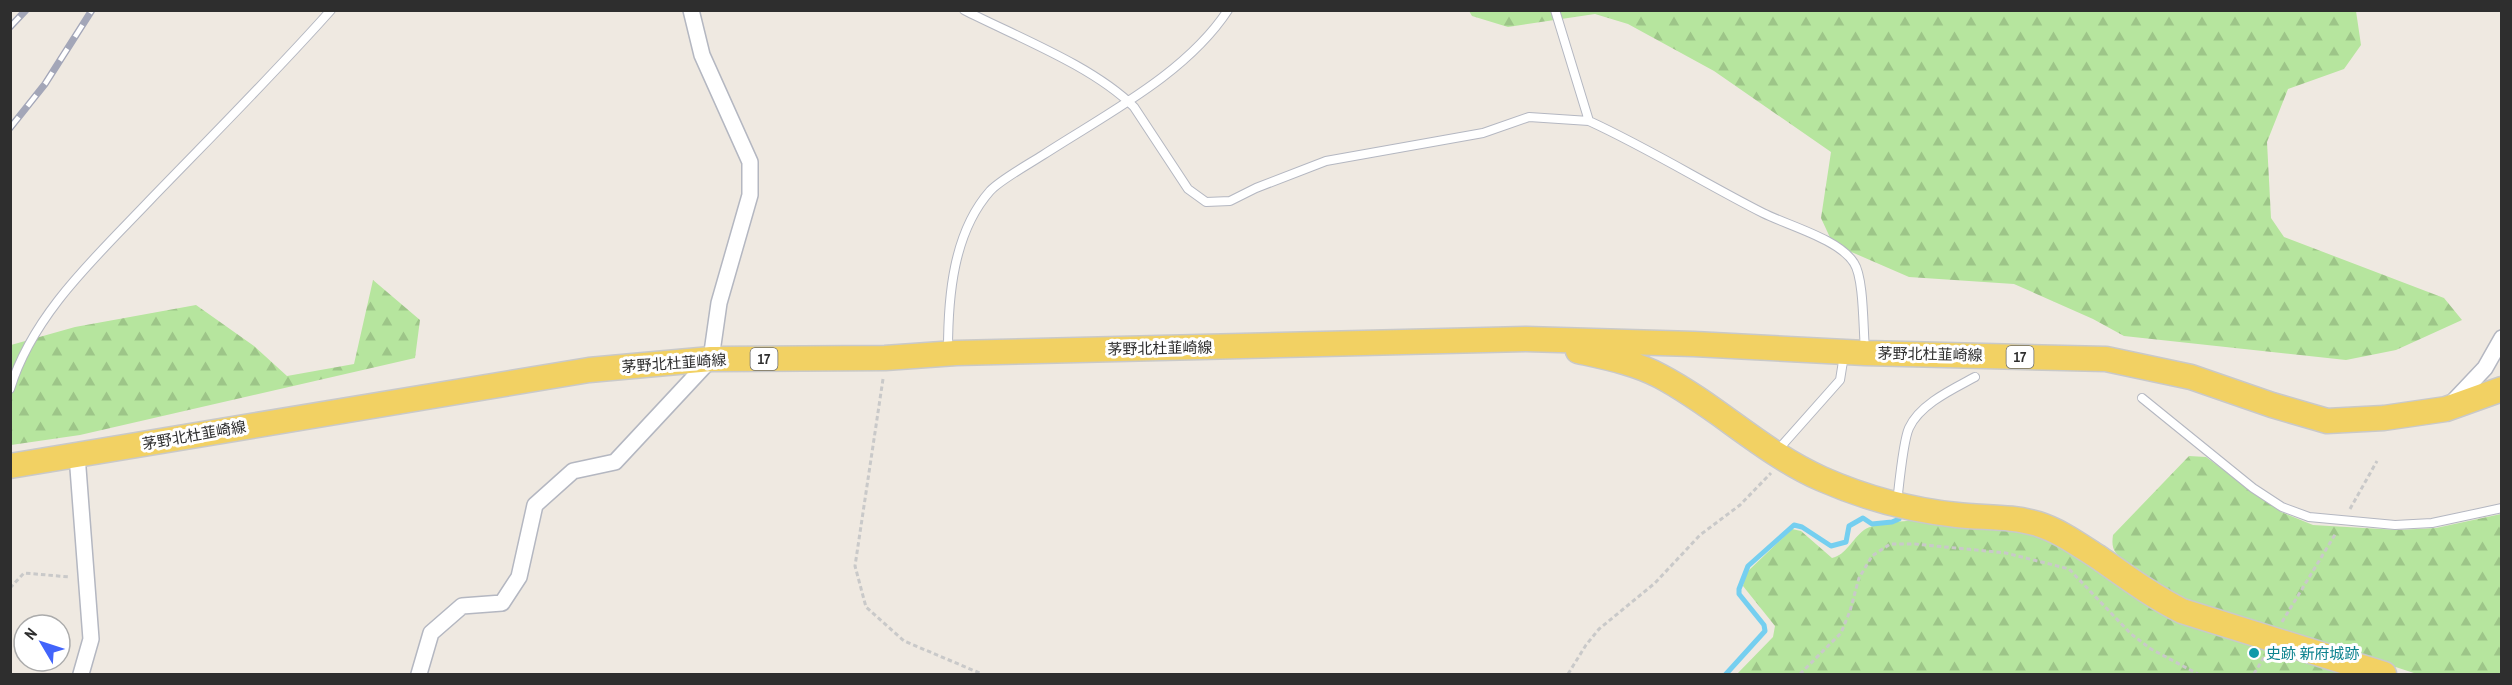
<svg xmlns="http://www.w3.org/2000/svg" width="2512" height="685" viewBox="0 0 2512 685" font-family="'Archivo Narrow','Noto Sans JP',sans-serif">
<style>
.forest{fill:url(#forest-firs)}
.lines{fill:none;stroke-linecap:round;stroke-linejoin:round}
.stream{stroke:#75cff0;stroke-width:5}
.lane-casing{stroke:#b4b7c1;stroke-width:10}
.street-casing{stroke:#b4b7c1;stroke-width:18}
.primary-casing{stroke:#c9c9c9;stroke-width:27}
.path{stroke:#c9c9c9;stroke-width:3;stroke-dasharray:4.5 3;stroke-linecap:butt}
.lane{stroke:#fff;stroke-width:8}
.street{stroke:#fff;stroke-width:15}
.primary{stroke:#f2d163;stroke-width:24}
.rail-casing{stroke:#a3a6b8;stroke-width:7}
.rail{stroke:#fff;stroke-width:4.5;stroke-dasharray:14;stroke-linecap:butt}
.culture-dot{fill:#0f9aa8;stroke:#fff;stroke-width:2}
.labels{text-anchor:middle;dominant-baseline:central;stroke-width:6;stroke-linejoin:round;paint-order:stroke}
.shield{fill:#fff;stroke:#6d6d6d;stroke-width:1.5}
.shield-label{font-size:14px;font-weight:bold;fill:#2e2e2e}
.street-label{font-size:15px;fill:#2e2e2e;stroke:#fff}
.culture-label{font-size:15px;fill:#0d838f;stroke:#fff;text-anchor:start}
</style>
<defs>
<pattern id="forest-firs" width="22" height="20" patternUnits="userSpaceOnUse" patternTransform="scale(1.5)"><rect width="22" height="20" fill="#b6e59e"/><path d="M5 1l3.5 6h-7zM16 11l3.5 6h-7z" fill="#9dc588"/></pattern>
</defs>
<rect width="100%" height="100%" fill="#efe9e1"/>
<path class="forest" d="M1469 11H2356L2361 45 2344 69 2288 89 2267 142 2271 218 2284 237 2444 298 2462 320 2396 350 2346 360 2124 336 2093 319 2014 284 1909 277 1833 244 1821 218 1831 152 1714 71 1628 24 1595 14 1508 27 1472 16Z
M373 280 420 320 415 358 80 435 11 445V345L75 327 196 305 254 346 287 376 354 364Z
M2189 456 2206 457 2281 512 2313 525 2398 530 2436 528 2501 514V674H2417L2184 598C2166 588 2127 569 2116 553 2112 548 2112 542 2113 535Z
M1921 520 2025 531 2355 674H1737L1773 637 1775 626 1743 586 1746 573 1792 529 1801 531 1832 558C1846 555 1852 539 1864 530 1876 522 1907 521 1921 520Z"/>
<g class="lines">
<path class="stream" d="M1726 674 1765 631 1764 625 1739 594V589L1748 566 1794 525 1802 527 1831 546 1846 542 1849 526 1863 518 1872 524 1892 522 1899 519"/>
<defs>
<path id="lane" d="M964 10C1017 37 1093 66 1134 107L1188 189 1206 202 1230 201 1256 188 1326 161 1483 133 1529 117 1589 121
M1555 10 1589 121C1648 148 1704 183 1763 213 1789 226 1839 239 1854 263 1864 278 1863 329 1865 349
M948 350C948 297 953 233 990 191 1000 180 1029 164 1043 155 1106 114 1186 74 1228 10
M10 389C33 313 98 255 151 199 211 137 273 75 331 10
M2142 398 2253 488 2282 507 2309 517 2395 525 2432 523 2502 508
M1777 451 1840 380 1844 355
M1897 503C1899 486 1903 441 1909 428 1920 404 1953 389 1975 377"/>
<path id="street" d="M2451 404 2485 368 2502 338
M77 455 91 639 81 674
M419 674 431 633 462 606 502 603 519 577 535 505 573 471 615 462 711 359 719 303 750 195V162L702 55 691 10"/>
<path id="primary" d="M1578 351C1605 357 1636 363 1660 376 1717 406 1763 453 1822 479 1865 498 1910 510 1957 515 1984 518 2012 516 2038 524 2060 531 2079 545 2098 557 2125 576 2152 596 2182 611L2384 674
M10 466 589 370 711 359 885 358 956 353 1526 339 1694 344 1865 353 2106 359 2191 377 2272 405 2327 421 2384 418 2446 409 2502 389"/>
</defs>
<use href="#lane" class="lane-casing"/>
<use href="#street" class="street-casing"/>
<use href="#primary" class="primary-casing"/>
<path class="path" d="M883 379 855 566 866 607 904 641 982 674
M2350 509 2377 461
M10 588 24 573 70 577
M2282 622 2336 533
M1568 674 1586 645 1599 629 1655 583 1700 535 1740 505 1771 473
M1800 674 1841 633 1850 611 1859 578 1872 556 1890 544H1915L2006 553 2069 569 2131 634 2151 649 2198 674
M2254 674 2264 657"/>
<use href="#lane" class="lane"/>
<use href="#street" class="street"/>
<use href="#primary" class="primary"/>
<defs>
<path id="rail" d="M10 27 26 10
M10 128 45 84 92 10"/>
</defs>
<use href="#rail" class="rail-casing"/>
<use href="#rail" class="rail"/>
</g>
<circle class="culture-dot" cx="2254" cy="653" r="6"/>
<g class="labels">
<g class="shield">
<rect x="2006.5" y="346" width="27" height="22" rx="4.5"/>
<rect x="750.5" y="348" width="27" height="22" rx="4.5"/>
</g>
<g class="shield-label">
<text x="2020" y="357">17</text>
<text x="764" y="359">17</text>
</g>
<g class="street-label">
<text transform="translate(1160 348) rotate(-1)">茅野北杜韮崎線</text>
<text transform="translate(1930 354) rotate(1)">茅野北杜韮崎線</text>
<text transform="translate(674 363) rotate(-4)">茅野北杜韮崎線</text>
<text transform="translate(194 435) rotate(-10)">茅野北杜韮崎線</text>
</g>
<g class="culture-label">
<text x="2266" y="653">史跡 新府城跡</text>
</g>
</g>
<rect width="2512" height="685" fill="none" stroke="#2e2e2e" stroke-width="24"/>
<g transform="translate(42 643) rotate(309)"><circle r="28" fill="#ffffff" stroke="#ababab" stroke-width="1.5"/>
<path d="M0-4.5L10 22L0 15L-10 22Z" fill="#4264fb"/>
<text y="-9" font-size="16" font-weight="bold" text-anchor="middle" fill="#2e2e2e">N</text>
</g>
</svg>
